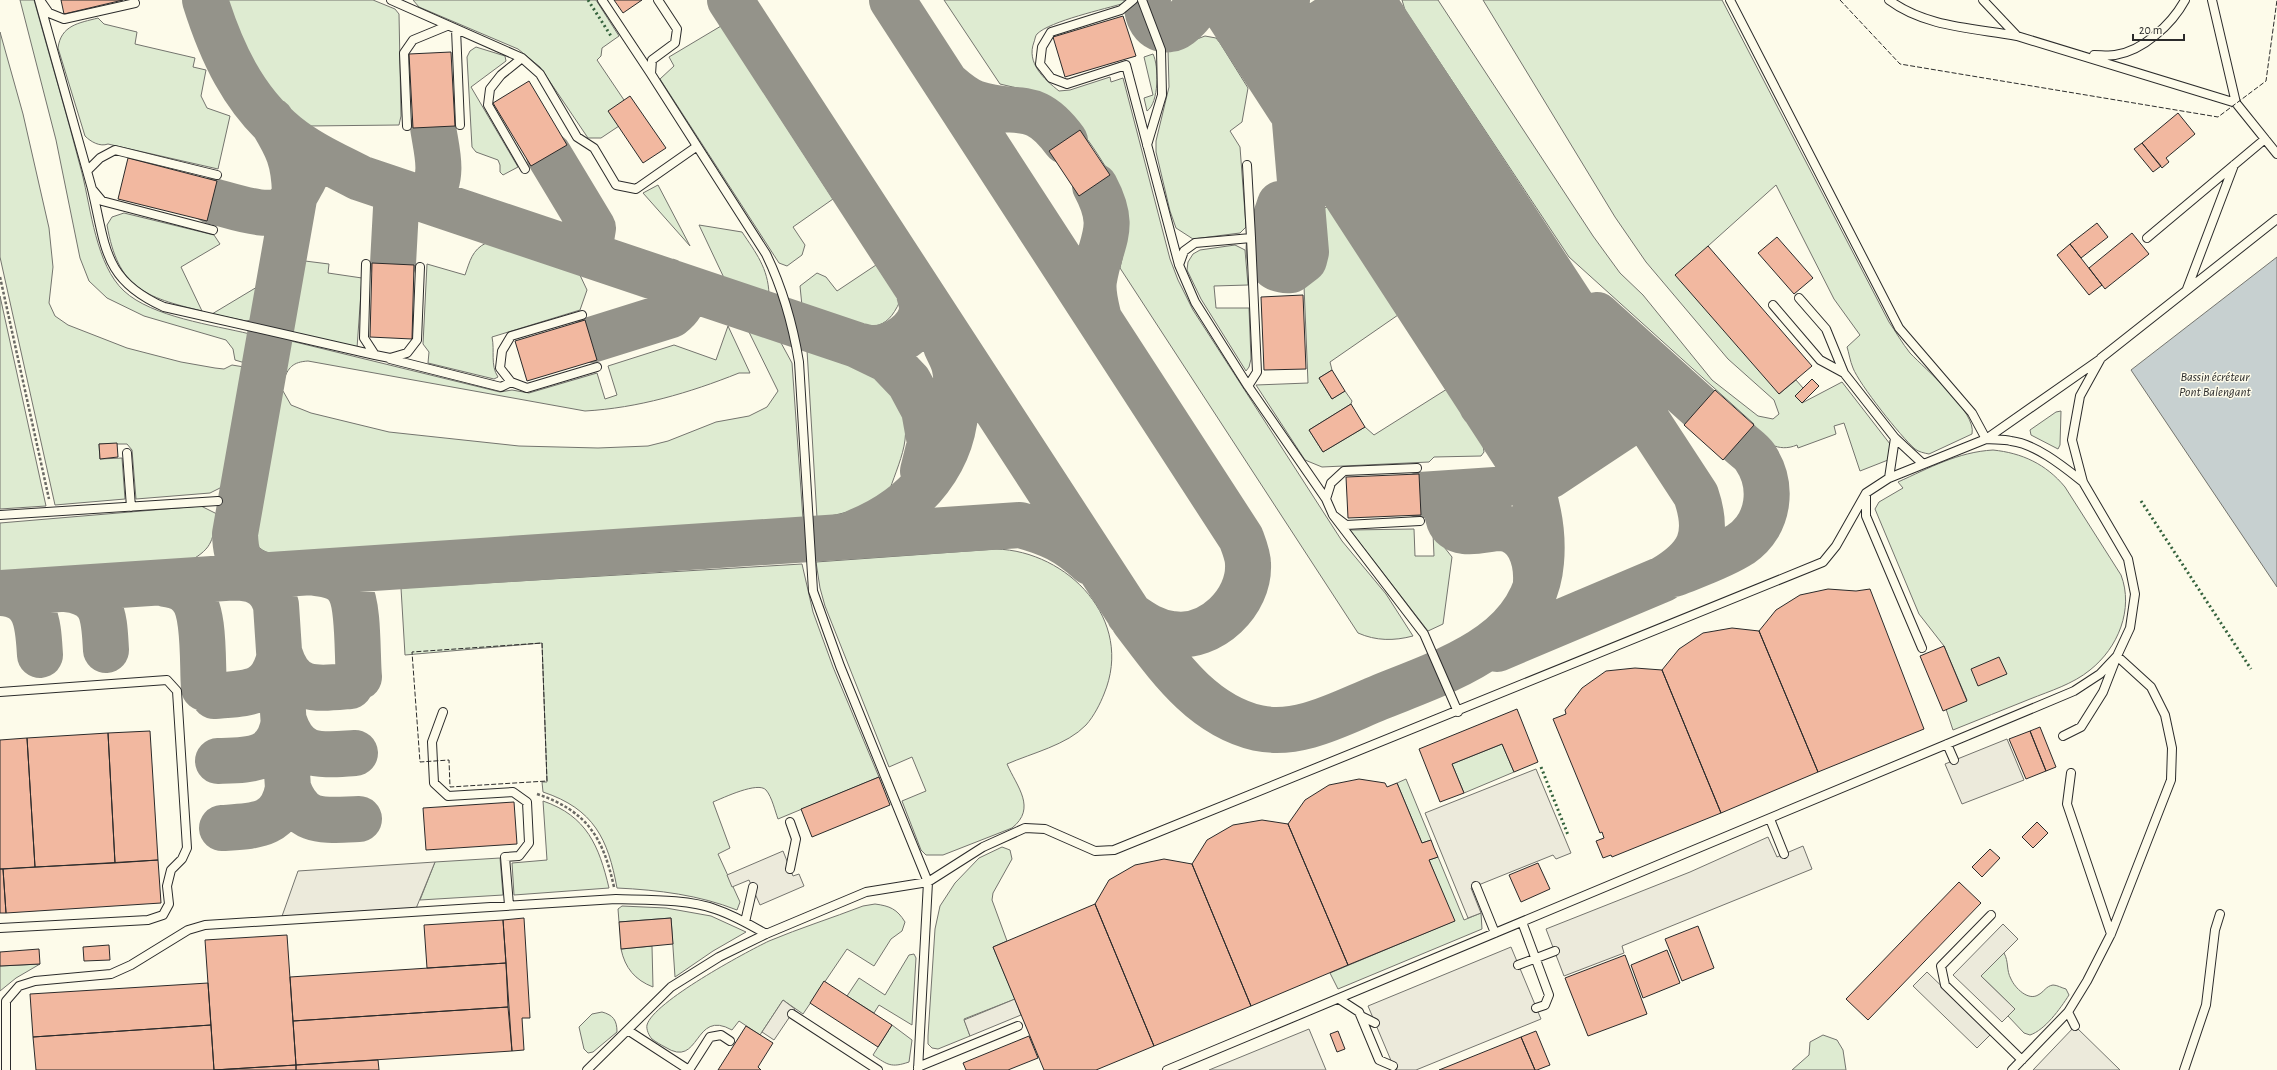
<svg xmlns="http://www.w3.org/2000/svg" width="2277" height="1070" viewBox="0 0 2277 1070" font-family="'Alegreya Sans',sans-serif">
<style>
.green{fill:#deebd1;stroke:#74746e}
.parking{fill:#eceadb;stroke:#74746e}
.water{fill:#c7d0d0;stroke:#74746e}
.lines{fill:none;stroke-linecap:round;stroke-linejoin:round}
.taxiway{stroke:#94938a;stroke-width:46}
.building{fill:#f2b8a0;stroke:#2b2b2b}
.service-casing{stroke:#2b2b2b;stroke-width:10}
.path{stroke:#6a6964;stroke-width:2.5;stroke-dasharray:3 2;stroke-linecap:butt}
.service{stroke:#fdfbea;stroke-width:8}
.hedge{stroke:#34623c;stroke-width:3;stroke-dasharray:2 3;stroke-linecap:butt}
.fence{stroke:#2b2b2b;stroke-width:1;stroke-dasharray:5 2;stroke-linecap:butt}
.labels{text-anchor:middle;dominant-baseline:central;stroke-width:3;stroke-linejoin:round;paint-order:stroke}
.water-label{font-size:13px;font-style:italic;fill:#2b2b2b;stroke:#fdfbea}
</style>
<rect width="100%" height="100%" fill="#fdfbea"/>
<path class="green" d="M20 0H34C50 58 67 115 82 173 91 209 96 265 124 291 152 317 213 325 250 334L245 363 235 360 233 349 226 340 144 316 107 298 89 281 80 258 56 140Z
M225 0H373L395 9 399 14 401 116 399 125 308 126C267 92 238 51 225 0Z
M413 0H596L619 36 602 48 601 56 597 60 624 100 619 126 601 138H588L540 67 518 49 419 7Z
M944 0H1124L1125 3C1105 9 1050 21 1037 34 1035 36 1035 40 1034 42 1026 63 1044 79 1059 91L1070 90 1110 77 1111 82 1123 78 1170 259 1178 280 1193 310 1342 541 1386 594 1413 636C1394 641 1376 641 1358 633L1120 268C1124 249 1130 228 1126 208 1121 186 1070 107 1049 98 1034 91 1016 88 1000 84Z
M1402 0H1438L1593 236 1620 273 1643 295 1712 380 1758 416 1773 419 1779 414 1774 400 1728 359 1646 262 1615 217 1483 0H1722L1889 322C1896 332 1902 343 1910 353 1925 369 1977 412 1972 434L1929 454C1924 453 1919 452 1915 449 1901 437 1859 384 1853 368 1850 361 1849 353 1847 347L1860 335 1834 299 1776 185 1708 246 1779 394 1796 380 1803 388 1802 403 1842 382 1890 444 1888 460 1860 471 1844 423 1834 426 1836 434 1798 448 1797 445C1778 453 1764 442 1750 429L1754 424 1569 257 1405 10Z
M98 18 104 24 137 32 135 44 195 58 193 67 206 70 201 96 207 108 230 116 218 169 108 144C100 147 91 142 85 136L58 48C61 25 79 23 98 18Z
M721 26 833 199 793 227 805 245 802 255 787 266 779 263 660 79 674 66 669 57Z
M0 32 23 114 49 228 53 267 49 303 55 316 68 325 127 348 181 362 215 368 224 369 232 365 244 367 222 487 210 493 136 499 132 450 127 444H99L100 459 122 458 125 499 55 505 0 257Z
M1205 36 1216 38 1220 43 1248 88 1242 122 1230 131 1240 147 1246 227 1240 233 1193 239 1176 228 1170 211 1156 152V141L1169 87 1168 50Z
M476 47 505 56 506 61 471 87 518 167 503 175 500 172V165L498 160 476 152 472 147 467 57 470 51Z
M1153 54C1159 66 1159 103 1147 111L1144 98 1153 95 1144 57Z
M658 185 690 246 643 193Z
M1327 207 1333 211 1398 315 1330 362 1332 370 1319 378 1332 399 1345 391 1352 401 1351 404 1309 430 1323 452 1365 427 1374 435 1447 389 1483 445 1484 452 1481 456 1434 457 1429 462 1322 467 1305 460 1256 385 1308 383 1304 286 1316 277 1315 217 1317 211Z
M124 213 214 235 220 244 181 267 202 311C144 297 118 288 107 225L112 217Z
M699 225 742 232C756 253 768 268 769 294L725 280Z
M486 243 579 273 587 290 580 310 492 337C495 351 490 365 498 377L494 379 428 363 429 352 423 344 427 264 465 275C470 261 472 250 486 243Z
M1235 245 1245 250 1248 285 1214 286 1216 308H1249L1251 359 1249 367 1246 371 1201 299 1187 270 1188 262 1193 254 1200 250Z
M305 261 329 264 328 273 362 278 357 348 291 333 289 330 302 264Z
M876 265 900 301C886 333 869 329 840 319 827 314 815 310 802 306L800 286 817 273 826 277 837 291Z
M257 287 252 320 246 321 212 314Z
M0 296 46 506 0 509Z
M728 326 750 373H739C689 393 638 408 585 411L308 361C293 362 288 367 283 382H280L287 340 500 392 512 390 529 393 597 373 605 399 617 395 608 366 674 345 716 360Z
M748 330 780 341 792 363 803 519 271 554C259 550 252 543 253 531L279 391H283L291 405 311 413 389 432 519 446 598 448 648 446 668 441 716 422 749 416 767 407 778 391Z
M807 350C850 364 912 380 905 440 903 456 895 474 890 489 871 507 842 515 817 518Z
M2061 411 2060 445 2058 449 2031 435 2030 430 2056 412Z
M1993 450C2022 453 2046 464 2065 487L2121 575C2134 609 2118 648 2090 670 2073 684 2050 691 2030 699 2004 709 1979 720 1953 730L1946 709 1967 700 1944 646 1919 614 1875 509 1879 502 1903 488 1898 482C1929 468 1958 452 1993 450Z
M201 506 217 514C212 540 214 547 190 561L0 573V523Z
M1414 529 1415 556H1434L1433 533 1452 557 1443 624 1428 631 1350 530Z
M996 549C1068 551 1135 620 1104 694 1100 704 1094 716 1086 725 1067 745 1032 753 1007 764 1017 787 1037 808 1012 828L943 855H926L921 850 902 801 926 791 912 757 889 767 825 606 820 588 816 562Z
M802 564 813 612 833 667 879 777 778 819C775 811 772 797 766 790 758 781 723 798 713 802L730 848 718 854 740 902 737 910C699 895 659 890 617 888 608 839 594 809 543 792L542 782H547L542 643 405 655 401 588Z
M1502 744 1514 772 1464 793 1452 764Z
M1406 779 1431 840 1422 843 1397 783Z
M543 801C587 816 599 846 609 888L514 895 512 863 547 860Z
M1002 847 1010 850 1012 859 993 893 992 900 1007 941 993 947 1015 999 964 1019 970 1036 938 1049 932 1048 928 1044V1036L935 929 940 906 955 883 979 858Z
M1438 857 1464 920 1481 913 1482 929 1338 989 1330 973 1454 921 1429 860Z
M500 858 503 895 420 900 435 862Z
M875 904C890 906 897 909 905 922L902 931 891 939 874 966 847 949 803 1014 783 1000 760 1035 739 1021 732 1030C693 1008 701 1070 665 1047 661 1045 656 1042 652 1039 649 1036 646 1029 647 1025 653 1002 746 952 769 941 800 928 832 918 863 906Z
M622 906 666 908 711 916 746 932 713 951 675 977 671 918 619 922 618 909Z
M652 946 653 987C635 980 625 968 621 949Z
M2004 953C2009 962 2006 970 2011 979 2015 988 2028 1001 2038 995 2044 992 2046 986 2053 985 2057 985 2062 988 2066 989L2069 995C2060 1009 2045 1030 2030 1035L2024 1033 2008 1016 2015 1009 1981 976Z
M914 954 916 958 912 1025 879 1005 874 1013 847 996 859 978 885 995 909 955Z
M40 964 16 978 0 991V966Z
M602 1012C613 1015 617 1020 617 1032L593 1052 588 1053 584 1049 579 1027 592 1014Z
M892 1025 912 1040 909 1062C891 1068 888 1065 873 1055Z
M1823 1035 1837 1040 1843 1050 1846 1070H1792L1809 1055 1810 1042Z"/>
<path class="parking" d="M2007 739 2024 780 1962 804 1945 764Z
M1536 769 1571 853 1556 859 1553 855 1471 888 1481 913 1468 918 1425 813Z
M1768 837 1777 857 1803 846 1812 869 1622 946 1624 953 1564 976 1546 929 1690 872Z
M783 851 793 876 799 874 804 886 760 905 749 880 732 887 727 875Z
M435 862 415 911 281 919 298 871Z
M2003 924 2018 939 1981 976 2015 1009 2002 1022 1953 975Z
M1511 947 1541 1019 1416 1070H1395L1368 1006Z
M1927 972 1991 1034 1977 1048 1913 986Z
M1015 999 1021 1015 970 1036 964 1020Z
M783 1000 795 1009 774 1040 762 1032Z
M2075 1026 2120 1070H2033Z
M1309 1029 1326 1070H1209Z"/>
<path class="water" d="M2277 257V587L2131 370Z"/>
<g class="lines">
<path class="taxiway" d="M205 0C221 51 243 100 286 135 308 153 335 165 360 178L857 345C862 346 867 348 872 348 893 349 922 330 922 308 922 302 919 295 918 289
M730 0 1134 621C1167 664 1201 715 1258 728 1299 737 1341 713 1378 698 1444 671 1534 645 1541 562 1544 529 1537 499 1524 469L1219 0
M892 0 1241 538C1244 546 1248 556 1248 564 1250 602 1211 640 1172 634 1155 632 1143 624 1129 614
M1148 0C1144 14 1154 33 1170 29 1178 28 1184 21 1190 15
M1372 0 1696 495C1710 536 1700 557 1663 579L1497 649
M1226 2C1226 18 1238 26 1254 22L1287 0
M1248 31C1244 49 1259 58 1274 54L1357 0
M1268 68C1269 83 1281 90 1295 86L1378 32C1384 21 1381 9 1370 3
M947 84C955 91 964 99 975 103 1017 118 1032 96 1065 141
M1291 93C1285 111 1299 124 1317 119L1395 69 1403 58C1402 46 1396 33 1382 34
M1310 135C1311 150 1325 155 1338 151L1416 101 1424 90 1421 75 1413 68
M549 155 593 228 591 240 583 247 569 248
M1333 158C1326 176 1341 187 1359 184L1442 129C1449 115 1441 98 1425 98
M1095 186C1118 229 1101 238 1094 280 1092 293 1096 306 1099 319
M1352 200C1353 214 1367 220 1380 216L1458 166 1466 155C1465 145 1463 138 1455 133
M212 201C230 205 273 222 287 206 294 199 299 187 304 179
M1280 204C1274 224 1252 273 1291 270L1304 260 1306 252 1295 122
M1375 222 1374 235C1379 248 1388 251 1401 249L1484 194 1487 187 1484 172 1473 163H1467
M1396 255 1395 268 1402 280 1416 283 1422 281 1505 226C1512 213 1506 203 1494 196H1490
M393 264 396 208 407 198 430 195C445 176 436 149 433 127
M1415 297C1417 312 1430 317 1443 314L1521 263 1529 252C1528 242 1527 235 1517 229
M1597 315 1700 408
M1439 320 1437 333 1444 345 1458 348 1464 346 1547 291C1554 279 1548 268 1537 261H1531
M591 340 671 315C688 302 684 293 668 281
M857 345 888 360 909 382 924 410 930 443 923 471
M1459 354C1452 372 1470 383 1486 379L1564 328C1577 317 1572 292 1554 293
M1479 395C1480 410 1493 416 1506 412L1584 362C1595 352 1596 335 1581 328
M1502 418C1495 437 1510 448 1528 444L1606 393 1614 383C1613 370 1608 358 1594 358
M1526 447 1521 456 1524 469 1535 477 1549 476 1632 421C1638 408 1633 398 1621 390L1616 391
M1420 495 1495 490 1456 495 1449 501C1445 514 1448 529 1464 531 1477 533 1489 528 1501 528 1529 530 1537 560 1536 582
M856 532C916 508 958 460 956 394 956 386 957 377 955 369 954 361 949 353 946 346
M316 573C329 574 344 578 350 591 359 608 357 656 359 677
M1674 574C1696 565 1721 557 1741 544 1770 524 1774 485 1755 457 1751 451 1744 447 1739 442
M270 576C242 570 236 561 235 534L295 193C294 160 288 148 271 120
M161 583C171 585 182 586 189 594 206 610 202 665 204 688
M66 589C105 593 104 618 106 650
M0 593 1020 525C1050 533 1067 541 1090 562
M0 593C38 595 38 625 40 655
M280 655C292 693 316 689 350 686
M214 696C249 693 271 695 280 655
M284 721C297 760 321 755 355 753
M218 761C251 760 278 761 284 721
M288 788C302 826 324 820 359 819
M222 828C255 826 281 827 288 788L276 605C270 587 260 580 242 578"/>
</g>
<path class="building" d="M61 0H123L64 14Z
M614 0H642L623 13Z
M1123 16 1136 56 1065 77 1053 37Z
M451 52 455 126 413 128 409 54Z
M529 81 567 145 531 166 493 103Z
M630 96 666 148 643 163 608 111Z
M2178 113 2195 134 2166 158 2169 162 2162 168 2142 143Z
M1080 130 1110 175 1079 196 1049 151Z
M2142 143 2161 166 2153 172 2134 149Z
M128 158 217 181 207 221 118 199Z
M2097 223 2108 237 2081 258 2070 244Z
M2132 233 2149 254 2105 289 2089 268Z
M1777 237 1813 278 1794 294 1758 253Z
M2070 244 2102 285 2089 295 2057 255Z
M1708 246 1812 366 1779 394 1675 275Z
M372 263 414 265 412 339 370 337Z
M1303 295 1306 369 1264 370 1261 297Z
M585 320 597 360 527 381 515 341Z
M1332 370 1345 391 1332 399 1319 378Z
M1812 379 1819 386 1802 403 1795 396Z
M1715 390 1754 425 1723 460 1684 425Z
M1351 404 1365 427 1323 452 1309 430Z
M117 443 118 457 100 459 99 444Z
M1419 474 1421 515 1348 518 1346 477Z
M1828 589 1856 591 1870 589 1924 729 1818 772 1759 631 1776 610 1800 595Z
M1732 628 1759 631 1818 772 1721 813 1662 670 1679 649 1703 633Z
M1944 646 1967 701 1943 711 1920 656Z
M1999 657 2007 674 1978 686 1971 669Z
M1635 668 1662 670 1721 813 1612 857 1611 855 1603 858 1596 841 1604 838 1602 832 1600 833 1553 719 1566 714 1565 710 1582 688 1606 671Z
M1517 709 1538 762 1514 772 1502 744 1452 764 1464 793 1440 802 1419 749Z
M2040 727 2056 767 2046 771 2030 731Z
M150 731 158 860 115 863 108 733Z
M2030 731 2046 771 2026 779 2009 739Z
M108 733 115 863 35 867 27 738Z
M27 738 35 867 0 869V740Z
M879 777 890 805 812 837 801 809Z
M1359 779 1385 783 1387 787 1397 783 1422 843 1431 840 1434 848 1438 857 1429 860 1455 921 1348 965 1288 824 1305 800 1329 785Z
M514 802 517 844 426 850 423 808Z
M1262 820 1288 824 1348 965 1251 1006 1192 864 1207 840 1233 825Z
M2037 822 2048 833 2033 848 2022 837Z
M1990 849 2000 858 1982 877 1972 867Z
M1164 859 1192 864 1251 1006 1154 1046 1095 904 1109 880 1135 865Z
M158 860 161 903 6 913 3 869Z
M1538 863 1550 889 1521 902 1509 875Z
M0 869H3L6 913H0Z
M1959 882 1981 903 1868 1020 1846 999Z
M1095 904 1154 1046 1096 1070H1044L993 947Z
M524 918 530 1018H522L524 1050 512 1051 503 920Z
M671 918 673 944 621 949 619 922Z
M503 920 506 963 427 968 424 925Z
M1698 926 1714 968 1682 981 1665 939Z
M287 935 296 1065 214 1070 205 940Z
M109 945 110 960 84 961 83 947Z
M39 949 40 964 0 966V952Z
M1667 950 1680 983 1643 998 1631 965Z
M1625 955 1647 1014 1588 1036 1565 978Z
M506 963 508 1007 293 1021 290 977Z
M824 981 892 1025 878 1047 810 1003Z
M208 983 211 1025 33 1037 30 994Z
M508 1007 512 1051 296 1065 293 1021Z
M211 1025 214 1070H36L33 1037Z
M746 1026 773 1043 758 1067 761 1070H718Z
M1338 1031 1345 1049 1337 1052 1330 1034Z
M1536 1031 1550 1065 1537 1070H1535L1521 1037Z
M1029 1036 1038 1058 1008 1070H966L963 1063Z
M1521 1037 1535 1070H1439Z
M378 1060 379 1070H296V1065Z
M296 1065V1070H214Z"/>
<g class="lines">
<defs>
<path id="service" d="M39 0 87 171
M391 0 522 58 540 74 577 137 594 148 616 185 636 189 696 147
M602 0 651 74
M1133 0 1121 10 1051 32 1042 47 1040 64 1051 78 1067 84 1126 65 1179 265
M1142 0 1161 50 1162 95 1147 145
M1730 0 1899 328 1972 413 1986 439C1994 440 2003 439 2011 441 2036 444 2064 467 2083 482
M1889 0C1925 27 1973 28 2017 36
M1983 0 2017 36 2236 103
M2212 0 2236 103 2277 154
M42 3 49 13 64 19 135 3
M456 29 460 125
M2094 55C2101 55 2109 56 2115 55 2143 51 2172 24 2185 0
M522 58 501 75 490 89 488 105 525 169
M407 126 404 53 413 40 447 26
M1247 165 1251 238
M92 189C106 247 103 280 164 307L375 355
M213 230 102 201 92 189 87 171 100 158 115 150 217 175
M2147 238 2265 139
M366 264 364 338 375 355 390 358 407 353 417 340 420 267
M2187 289 2234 165
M1799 298 1826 329 1844 373 1895 438 1922 463
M1773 305 1820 360 1844 373
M582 315 511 336 502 351 500 368 511 382 527 388 597 367
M390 359 501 387 511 382
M1248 386 1195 302 1179 265 1184 251 1195 243 1251 238 1257 372 1248 386 1326 499
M127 453 131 507
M1417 468 1344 471 1331 483 1326 499 1333 515 1346 525 1420 521
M1889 478 1895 438
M1866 494V516L1922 648
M0 515 218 501
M1333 515 1424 634 1458 712
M0 692 167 680 177 691 187 848 182 859 171 870 167 886 169 904 163 915 148 920 0 928
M443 712 432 742 434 783 448 796 513 792 527 802 529 843 519 856 505 857 509 905
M2063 736 2081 727 2103 692 2117 656 2151 687 2165 715 2172 748 2171 780 2111 934 2087 981 2068 1012
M1947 744 1954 760
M2071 773 2067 804 2111 934
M1770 819 1784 854
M790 822 796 839 790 869
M1476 886 1495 933
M1991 915 1941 966 1945 985 2022 1060
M745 922 753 887
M1522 922 1549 995 1545 1005 1536 1008
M1518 965 1555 951
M1339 999 1359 1012 1379 1060 1393 1066
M792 1014 878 1070
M1361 1016 1375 1023
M629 1031 689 1070
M918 1067 1018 1026
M6 1070V1001L19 986 35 981 111 974 131 965 188 930 205 925 616 899C646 900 688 899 715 909 733 915 749 924 766 934
M587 1070 671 987 719 957 766 934 866 892 928 882 840 666 813 591 799 362C793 326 782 287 766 254L651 74 652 60 675 43 677 29 658 0
M689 1070 710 1037 721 1035 730 1041
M918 1070 928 882 983 847 1025 828 1045 829 1095 851 1114 850 1823 562 1836 546 1866 493 1889 478 1986 439 2099 360
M1167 1070 2074 691 2100 674 2117 656 2130 628 2135 594 2128 559 2083 482 2072 440 2080 396 2101 358 2277 219
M2012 1070 2068 1012 2075 1026
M2184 1070 2206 1005 2215 930 2220 914"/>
</defs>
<use href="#service" class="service-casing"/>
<path class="path" d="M0 277 49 499
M537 794C587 811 603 837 614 887"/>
<use href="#service" class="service"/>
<path class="hedge" d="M588 0 611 36
M2141 501 2251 669
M1541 767 1568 835"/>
<path class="fence" d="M1840 0 1900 64 2218 117 2266 81 2277 0
M542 643 547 781 450 787 449 760 420 762 412 652Z"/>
</g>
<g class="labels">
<g class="water-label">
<text x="2215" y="377">Bassin écréteur<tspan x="2215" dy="15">Pont Balengant</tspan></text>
</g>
</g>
<path d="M2133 34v6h51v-6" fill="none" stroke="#2b2b2b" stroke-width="2"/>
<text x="2139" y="34" font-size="12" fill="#2b2b2b" stroke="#fdfbea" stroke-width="3" paint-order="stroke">20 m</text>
</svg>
